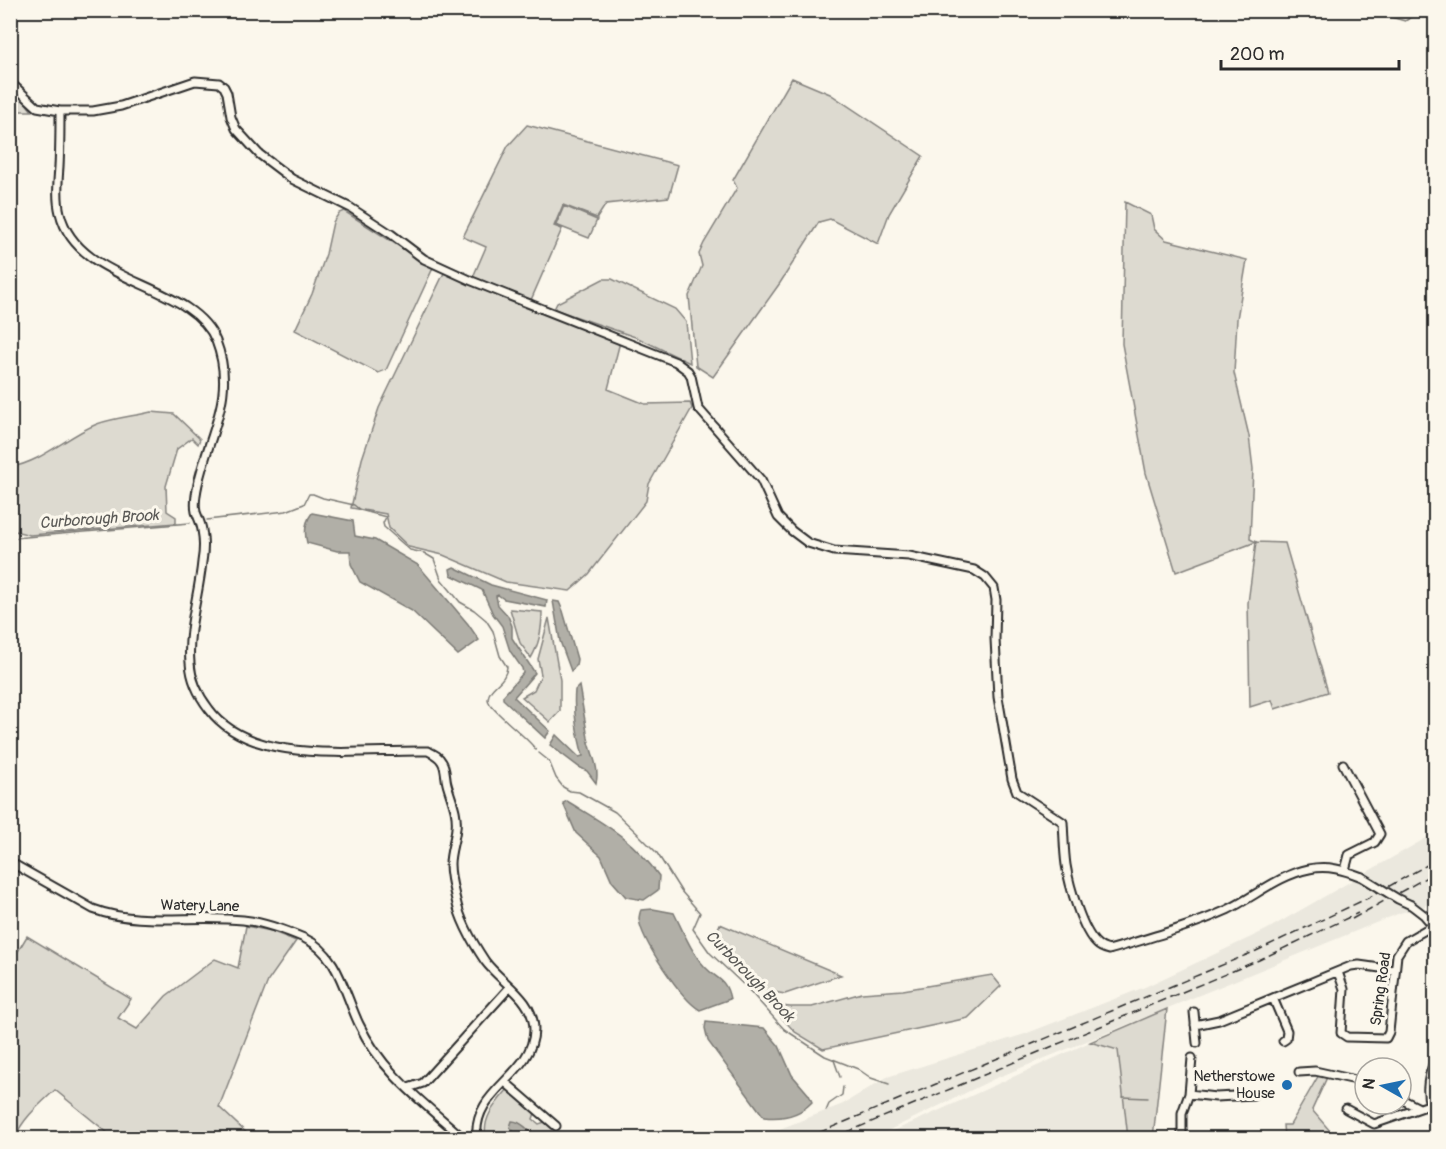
<svg xmlns="http://www.w3.org/2000/svg" width="1446" height="1149" viewBox="0 0 1446 1149" font-family="Pangolin,sans-serif">
<style>
.built{fill:#ebe8de}
.green{fill:#dddad0;stroke:#84827e;stroke-width:1.5}
.water{fill:#b1afa7;stroke:#7b7a75;stroke-width:1.5}
.lines{fill:none;stroke-linecap:round;stroke-linejoin:round}
.stream{stroke:#7b7a75;stroke-width:1.5}
.minor-casing{stroke:#2b2b2b;stroke-width:11}
.minor{stroke:#fbf7ec;stroke-width:7}
.rail{stroke:#2b2b2b;stroke-width:1.5;stroke-dasharray:9 4.5;stroke-linecap:butt}
.minor-bridge-casing{stroke:#2b2b2b;stroke-width:11;stroke-linecap:butt}
.minor-bridge{stroke:#fbf7ec;stroke-width:7}
.poi-dot{fill:#1f6fb2;stroke:#fbf7ec;stroke-width:2}
.labels{text-anchor:middle;dominant-baseline:central;stroke-width:6;stroke-linejoin:round;paint-order:stroke}
.street-label{font-size:15px;fill:#2b2b2b;stroke:#fbf7ec}
.poi-label{font-size:15px;fill:#2b2b2b;stroke:#fbf7ec;text-anchor:end}
.water-label{font-size:16px;font-style:italic;fill:#5a5956;stroke:#fbf7ec}
</style>
<rect width="100%" height="100%" fill="#fbf7ec"/>
<filter id="ink" filterUnits="userSpaceOnUse"><feTurbulence type="fractalNoise" baseFrequency=".0167" numOctaves="2"/><feDisplacementMap in="SourceGraphic" scale="12" xChannelSelector="R" yChannelSelector="G"/><feConvolveMatrix kernelMatrix="1 2 1 2 8 2 1 2 1" color-interpolation-filters="sRGB"/></filter>
<g filter="url(#ink)">
<path class="built" d="M1435 833V899L1423 907 1400 913 994 1079 873 1138H757L843 1104 887 1077 1025 1034 1145 987 1266 930Z
M1090 1042 1118 1050 1128 1138H878Z"/>
<path class="green" d="M792 78 830 94 923 156 889 214 878 244 830 219 819 222 780 283 713 377 696 366 689 296 702 266 699 254 704 243 737 188 733 180Z
M11 87 14 88 32 111H11Z
M527 125 678 165 669 197 606 204 597 218 563 205 554 226 562 229 531 300 473 277 486 247 463 237 508 146Z
M1125 202 1151 215 1154 229 1166 240 1247 260 1237 319 1234 373 1249 436 1253 469 1250 539 1256 542 1285 543 1328 692 1275 709 1272 700 1250 707 1248 603 1256 542 1176 572 1146 473 1122 344Z
M564 206 597 220 589 238 556 225Z
M344 211 433 268 386 370 378 373 295 330 312 294 326 254 333 222 339 213Z
M444 273 620 342 608 389 645 404 690 403 692 408 649 484 646 501 589 574 570 591 506 582 443 555 409 547 389 528 386 514 351 508 362 459 379 408Z
M603 279H612L675 309 686 322 690 363 638 338 554 309 557 303Z
M151 412 174 414 200 439 198 444 192 438 177 449 166 486 167 511 176 517V523L30 535 11 530V467C42 462 67 436 97 424 114 418 134 416 151 412Z
M510 609 542 612C542 627 539 645 531 658L520 643Z
M549 618 560 680V711L550 722 522 697 534 690 541 675 538 659Z
M720 924 841 975 785 994 751 988 717 931Z
M246 926 271 931 296 941 268 981 219 1107 252 1138H114L55 1090C40 1104 22 1119 15 1138H11V963L27 936 131 999 118 1018 137 1029 166 996 215 959 238 968Z
M992 975 1001 986 968 1018 823 1049 795 1032 770 1005 790 1007H812L862 993 903 990Z
M1167 1009 1153 1138H1128L1118 1050 1090 1042Z
M1320 1073 1328 1075 1312 1110 1336 1138H1284L1283 1125H1290Z
M508 1089 535 1113 533 1119 539 1124 545 1122 556 1130 554 1133 561 1138H486C482 1118 495 1104 508 1089Z"/>
<path class="water" d="M312 513 353 521 355 536 375 540 418 565 468 624 479 640 458 655 412 611 360 582 351 564 350 551H337L307 543C304 532 305 522 312 513Z
M454 567 491 585 547 600 546 607 504 599 498 595 496 596 498 605 508 616 512 626V638L535 673 514 697 550 731 545 738 503 699V696L523 673 522 668 510 651 502 626 493 614 482 590 451 575 450 569Z
M553 601 559 602 563 611 577 659 576 666 571 671 560 641Z
M579 686C582 703 585 721 588 738 591 753 600 768 596 783L587 771 579 767 550 745 556 735 579 757 583 756C577 733 573 713 575 690Z
M567 801C606 825 632 838 659 876L658 890 644 900 626 897 612 881 601 856 576 833 563 803Z
M653 909 674 913C683 931 691 952 705 967 717 980 726 978 730 999L700 1010C682 1000 641 940 639 919 639 918 640 911 641 910Z
M706 1022 764 1028 779 1046 792 1075 809 1095 812 1102C799 1116 782 1119 764 1117L708 1041 705 1028Z
M512 1121C520 1121 532 1131 532 1138H519L510 1127Z"/>
<g class="lines">
<path class="stream" d="M1385 10 1391 17 1405 21 1424 10
M207 520 286 511 304 504 309 494H313L323 498 354 505 360 510 386 517 383 523 384 527 410 550 424 553 434 559 441 579 460 602 474 610 486 620 493 631 500 656 507 667C506 683 489 685 488 699 488 709 528 737 536 750
M10 536 14 538 190 523
M539 753 549 761 556 778 563 787 570 791 579 792 615 812 639 835 657 853 681 891 700 913 693 929 710 953 747 988 784 1029 825 1056 858 1069 871 1078 889 1084
M834 1060 840 1077
M1123 1097 1148 1098
M826 1111 829 1104 842 1095 843 1087"/>
<defs>
<path id="minor" d="M10 82 37 107 60 111H93L121 106 195 81 219 83 224 87 227 93 231 117 236 129 259 154 292 179 351 208 391 234 424 259 472 281 676 362 688 371 691 376 698 408 761 480 778 517 792 531 808 543 834 551 909 556 974 570 985 577 994 588 996 600 995 639 998 697 1012 779 1017 792 1063 822C1064 837 1064 851 1066 865 1069 884 1082 931 1097 944 1100 947 1105 949 1109 950 1149 938 1189 927 1227 910 1254 897 1279 875 1309 869 1328 865 1344 870 1362 877
M60 111C60 129 60 148 59 167 58 181 56 198 60 213 77 285 192 281 216 341 237 395 209 433 198 484 196 493 194 503 196 512 198 518 201 523 202 530 204 540 204 551 202 562 199 595 187 629 190 663 191 680 199 696 209 709 252 768 364 749 428 751 434 754 439 756 442 762 446 768 445 777 447 784 451 799 458 812 456 828 455 840 450 852 450 864 450 876 453 888 456 900 460 921 473 943 485 961 502 984 534 998 534 1030 533 1076 472 1089 477 1138
M1343 764 1380 834 1375 842 1349 855 1345 870
M10 862 93 909C141 927 193 914 243 920 263 922 285 930 304 938 339 954 344 993 359 1024 382 1073 423 1102 463 1138L476 1136
M1411 905 1424 915 1435 928
M1338 972 1344 989 1341 1033 1347 1037 1386 1038 1389 1032 1397 955 1406 941 1434 925
M1273 998 1287 1031 1286 1039 1283 1041
M1194 1012 1197 1043
M1195 1025 1219 1020 1351 966 1359 965 1394 970
M1436 1058C1426 1079 1424 1098 1436 1119
M1299 1072 1315 1071 1365 1082
M505 1082 556 1126
M408 1088 423 1083 510 987
M1189 1094 1216 1097 1253 1095
M1401 1099 1419 1108
M1346 1109 1374 1124 1429 1105
M1182 1138V1113L1189 1094 1192 1058"/>
</defs>
<use href="#minor" class="minor-casing"/>
<use href="#minor" class="minor"/>
<path class="rail" d="M1352 919 1436 872
M806 1138 1256 951 1368 898 1436 860
M833 1138 1259 960 1358 913"/>
<defs>
<path id="minor-bridge" d="M1362 877 1398 899 1411 905"/>
</defs>
<use href="#minor-bridge" class="minor-bridge-casing"/>
<use href="#minor-bridge" class="minor-bridge"/>
</g>
</g>
<circle class="poi-dot" cx="1287" cy="1085" r="6"/>
<g class="labels">
<g class="street-label">
<text transform="translate(200 906) rotate(1)">Watery Lane</text>
<text transform="translate(1381 989) rotate(-82)">Spring Road</text>
</g>
<g class="poi-label">
<text x="1275" y="1076">Netherstowe<tspan x="1275" dy="17">House</tspan></text>
</g>
<g class="water-label">
<text transform="translate(99 519) rotate(-4)">Curborough Brook</text>
<text transform="translate(750 976) rotate(46)">Curborough Brook</text>
</g>
</g>
<rect width="1446" height="1149" fill="none" stroke="#fbf7ec" stroke-width="36"/>
<rect x="18" y="18" width="1410" height="1113" fill="none" stroke="#2b2b2b" stroke-width="2" filter="url(#ink)"/>
<g transform="translate(1383 1086) rotate(279)"><circle r="28" fill="#fbf7ec" stroke="#a8a59f" stroke-width="1.5"/>
<path d="M0-4.5L10 22L0 15L-10 22Z" fill="#1f6fb2"/>
<text y="-9" font-size="16" font-weight="bold" text-anchor="middle" fill="#2b2b2b">N</text>
</g>
<path d="M1221 60v9h178v-9" fill="none" stroke="#2b2b2b" stroke-width="3"/>
<text x="1230" y="60" font-size="18" fill="#2b2b2b" stroke="#fbf7ec" stroke-width="4.5" paint-order="stroke">200 m</text>
</svg>
